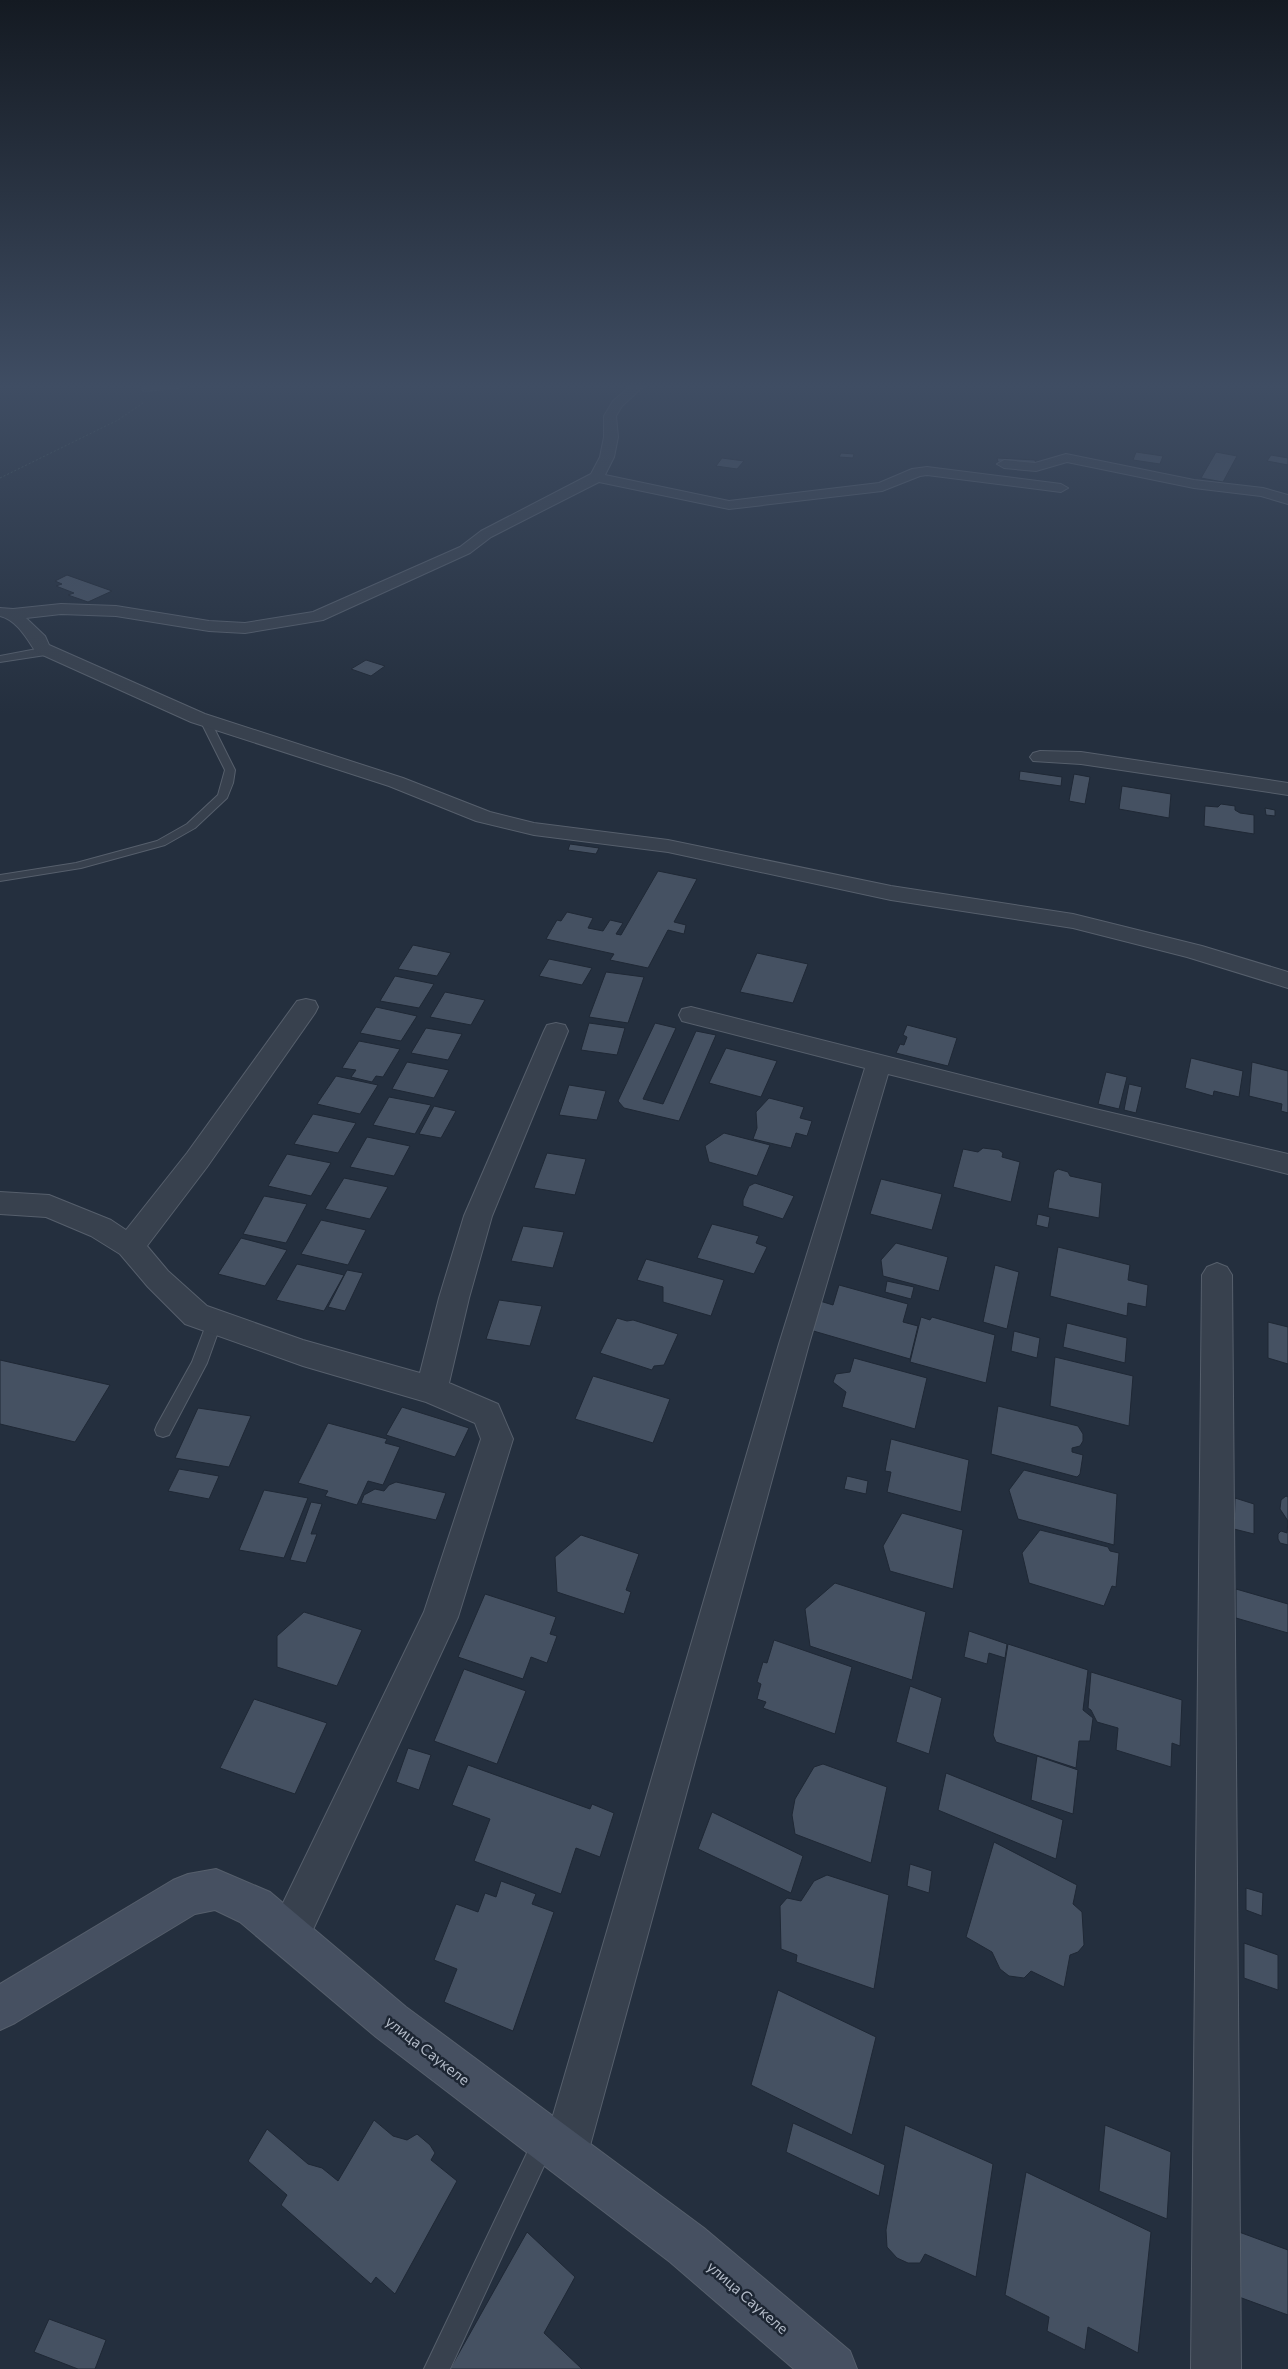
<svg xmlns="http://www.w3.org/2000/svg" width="1288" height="2369" viewBox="0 0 1288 2369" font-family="Commissioner,sans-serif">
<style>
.building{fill:#455162;stroke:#1f2835}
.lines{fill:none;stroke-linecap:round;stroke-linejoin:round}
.lane-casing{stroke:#565f6c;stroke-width:2}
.street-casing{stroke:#565f6c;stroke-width:2}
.secondary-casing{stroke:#565f6c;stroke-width:2}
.path{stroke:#44595c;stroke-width:1;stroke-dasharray:2 2;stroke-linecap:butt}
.lane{fill:#38414e;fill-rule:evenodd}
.street{fill:#38414e;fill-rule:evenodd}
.secondary{fill:#465061;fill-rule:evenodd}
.labels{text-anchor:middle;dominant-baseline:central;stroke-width:5;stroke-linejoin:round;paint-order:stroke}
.near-street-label{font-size:15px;fill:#b4bcc9;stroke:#1d2633}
</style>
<rect width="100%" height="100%" fill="#242f3e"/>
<path class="building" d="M1136 452 1163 456 1160 464 1133 460Z
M1216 452 1237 456 1223 482 1201 478Z
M841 453 854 454 853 458 839 457Z
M1271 455 1288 458V465L1267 461Z
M722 458 744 461 737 469 716 466Z
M997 458 1035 460 1036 464 998 462Z
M67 575 112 591 88 602 68 595 74 593 56 586 62 584 55 581Z
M366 660 385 666 371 676 351 669Z
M1020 771 1062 777 1061 786 1019 780Z
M1074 774 1090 777 1085 804 1069 801Z
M1122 786 1171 794 1169 818 1119 809Z
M1221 804 1235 806V810L1240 813 1254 815V834L1204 826 1205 806 1218 807Z
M1265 808 1275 810V816L1266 815Z
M570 844 599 848 596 854 568 850Z
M658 871 697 879 674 922 686 925 684 934 668 930 648 968 610 960 614 954 546 939 557 920 561 921 567 912 593 918 588 928 603 931 610 920 623 923 616 934 621 935Z
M413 945 451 953 437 976 398 969Z
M757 953 808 964 793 1003 740 992Z
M549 959 592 968 582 985 539 976Z
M606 972 644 977 628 1023 589 1017Z
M395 976 434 984 419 1008 380 1001Z
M445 992 485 1000 471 1025 430 1017Z
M376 1007 417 1016 401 1041 360 1033Z
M589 1023 625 1028 617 1055 581 1050Z
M655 1023 676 1028 643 1099 663 1104 696 1031 716 1035 679 1121 624 1108 618 1101Z
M907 1025 957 1038 948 1066 896 1053 900 1044 904 1045 907 1037 903 1035Z
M426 1028 462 1034 448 1060 411 1053Z
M359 1041 400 1049 383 1077 376 1076 372 1082 351 1077 356 1070 342 1068Z
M726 1048 777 1061 761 1097 709 1083Z
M1191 1058 1243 1071 1239 1097 1214 1091 1213 1096 1185 1088Z
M407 1062 449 1070 434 1098 392 1089Z
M1252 1062 1288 1071V1113L1281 1111 1282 1104 1249 1096Z
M1106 1072 1127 1077 1119 1109 1098 1104Z
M336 1076 378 1085 360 1114 317 1104Z
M1129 1084 1142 1087 1136 1113 1124 1110Z
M569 1085 606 1091 597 1120 559 1115Z
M389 1097 431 1105 415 1134 373 1125Z
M769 1098 804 1107 800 1118 812 1121 807 1136 796 1133 791 1148 753 1139 757 1128 756 1112Z
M434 1106 456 1111 441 1138 419 1134Z
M313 1114 356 1123 338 1153 294 1144Z
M724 1133 770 1145 757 1176 709 1162 705 1146Z
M367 1137 410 1146 394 1176 350 1167Z
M983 1148 999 1150 1003 1153 1002 1157 1020 1162 1011 1202 953 1187 963 1149 978 1152Z
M547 1153 586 1159 575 1195 534 1188Z
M287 1154 331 1163 311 1196 268 1186Z
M1058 1169 1068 1172 1070 1176 1102 1183 1099 1218 1048 1208 1054 1172Z
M344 1178 388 1187 370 1219 325 1209Z
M881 1179 942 1194 932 1230 870 1214Z
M755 1183 794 1196 783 1219 743 1206V1200L749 1186Z
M264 1196 307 1204 286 1243 243 1234Z
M1038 1214 1050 1217 1048 1228 1036 1225Z
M321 1220 366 1230 348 1265 301 1254Z
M712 1224 759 1236 756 1243 767 1247 754 1274 697 1258Z
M523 1226 564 1232 553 1268 511 1261Z
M241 1238 287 1250 265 1286 218 1274Z
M896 1243 948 1257 939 1291 883 1276 881 1260Z
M1058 1247 1130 1265 1128 1280 1148 1285 1146 1307 1128 1303 1127 1316 1050 1296Z
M646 1259 724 1280 711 1316 663 1302V1287L637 1280Z
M297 1264 344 1275 324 1311 276 1300Z
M995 1265 1019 1272 1007 1329 983 1322Z
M347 1270 363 1273 345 1311 328 1307Z
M887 1281 914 1287 911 1299 885 1292Z
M839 1285 908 1304 903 1322 918 1326 910 1359 810 1330 820 1301 833 1305Z
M499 1300 542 1306 530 1346 486 1339Z
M921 1317 930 1320 932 1317 995 1335 986 1383 910 1362Z
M617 1318 627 1321 633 1320 678 1334 664 1365 654 1366 652 1370 600 1353Z
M1268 1322 1288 1327V1364L1268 1358Z
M1067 1323 1127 1338 1125 1363 1063 1347Z
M1014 1331 1040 1338 1037 1358 1011 1351Z
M1055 1357 1133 1376 1129 1426 1050 1406Z
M854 1358 927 1378 915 1429 842 1407 846 1392 833 1382 836 1374 850 1372Z
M0 1360 110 1385 75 1442 0 1424Z
M593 1376 670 1399 653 1443 575 1419Z
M998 1406 1078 1426 1083 1434V1441L1080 1446 1072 1448V1452L1083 1455 1080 1474 1077 1477 991 1454Z
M402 1407 469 1428 455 1457 386 1435Z
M198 1408 251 1416 229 1467 175 1458Z
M328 1423 387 1439 385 1443 400 1447 383 1485 368 1481 357 1505 325 1496 328 1491 298 1483Z
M891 1439 969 1460 961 1512 887 1492 891 1472 885 1471Z
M179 1469 219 1476 209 1499 168 1491Z
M1024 1470 1117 1494 1114 1545 1018 1519 1009 1490Z
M847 1476 868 1481 866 1494 844 1489Z
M396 1482 446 1493 436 1520 361 1503 364 1495 375 1489 384 1491 389 1485Z
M264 1490 308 1498 284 1558 239 1550Z
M1286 1496 1288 1497V1545L1280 1543 1278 1539V1534L1281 1531 1287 1533 1288 1521 1280 1509 1281 1500Z
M1235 1498 1254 1504V1534L1234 1529Z
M311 1502 322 1504 311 1534H317L306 1563 290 1560Z
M902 1513 963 1530 953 1589 890 1571 883 1546Z
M1040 1530 1108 1547 1110 1551 1119 1553 1116 1587 1112 1586 1104 1606 1029 1583 1022 1553Z
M581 1535 639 1554 626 1590 631 1592 624 1614 557 1592 555 1557Z
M835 1583 926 1612 912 1680 810 1646 805 1609Z
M1236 1589 1288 1604V1633L1236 1618Z
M485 1594 556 1617 550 1634 557 1636 547 1663 531 1657 523 1679 458 1657Z
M304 1612 362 1630 337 1686 277 1667V1636Z
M969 1631 1007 1644 1005 1658 989 1653 987 1664 964 1657Z
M774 1640 852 1667 835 1734 763 1708 766 1702 757 1699 761 1684 757 1682 763 1662 767 1663Z
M1008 1644 1088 1670 1083 1710 1093 1718 1090 1741H1079L1076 1768 996 1742 993 1735Z
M464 1669 526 1691 497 1764 434 1741Z
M1091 1672 1182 1700 1180 1746 1172 1743 1171 1767 1116 1750 1118 1728 1097 1722 1091 1710 1088 1708Z
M910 1686 942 1698 929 1754 896 1742Z
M254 1699 327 1723 295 1794 220 1768Z
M408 1748 431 1755 419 1790 396 1782Z
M1037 1756 1078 1770 1073 1814 1031 1800Z
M823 1764 887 1787 871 1863 795 1834 792 1815 795 1799 814 1767Z
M468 1765 590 1809 592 1804 614 1813 600 1857 576 1848 561 1894 474 1861 490 1819 452 1805Z
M946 1773 1063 1820 1056 1859 938 1810Z
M712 1812 803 1856 791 1893 698 1849Z
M994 1842 1077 1885 1073 1904 1082 1912 1084 1945 1078 1952 1070 1955 1064 1987 1031 1971 1024 1978 1009 1976 1000 1969 992 1952 966 1937Z
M910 1864 932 1871 929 1893 907 1886Z
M827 1875 889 1895 874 1989 796 1962 797 1955 781 1949 780 1906 787 1898 801 1901 814 1881Z
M501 1881 536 1894 532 1904 554 1912 513 2031 444 2002 457 1969 434 1960 456 1904 478 1912 485 1893 496 1897Z
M1246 1888 1263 1893 1262 1916 1246 1910Z
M1244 1943 1278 1955V1990L1244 1978Z
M778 1990 876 2037 852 2135 751 2085Z
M374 2120 393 2136 407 2140 417 2134 430 2145 435 2153 431 2160 457 2181 395 2294 376 2277 371 2284 281 2205 287 2195 248 2161 267 2129 308 2164 322 2168 338 2181Z
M793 2123 885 2165 879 2196 786 2152Z
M905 2125 993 2164 976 2277 925 2254 920 2263H908L897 2258 887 2247 886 2230Z
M1105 2125 1171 2152 1167 2219 1099 2191Z
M1026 2172 1151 2232 1138 2353 1088 2327 1085 2350 1047 2331 1049 2317 1005 2295Z
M527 2232 575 2277 544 2333 582 2369H450Z
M1239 2232 1288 2250V2315L1239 2297Z
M49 2319 106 2340 95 2369H78L34 2352Z"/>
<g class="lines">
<defs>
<path id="lane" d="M42 648H52L56 651 52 654 0 662V656Z
M205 717 210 720 235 770 233 783 227 798 195 828 165 845 81 868 0 881V875L76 863 157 841 187 824 218 795 225 770 200 720Z
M214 1315 219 1317 222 1321 207 1363 169 1435 163 1437 157 1435 155 1430 157 1425 192 1362 209 1317Z
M544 2131 552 2134 555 2142 450 2369H424L536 2134Z"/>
<path id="street" d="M148 384H184L178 388 144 391 142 388Z
M633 384H646L622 406 616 416 618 437 614 457 605 475 729 501 879 483 912 469 927 467 1061 484 1068 488 1061 492 927 475 920 476 882 491 729 509 599 482 491 537 470 553 323 620 245 633 209 631 116 616 61 614 26 618 45 636 49 645 205 714 403 778 490 812 534 823 668 840 891 886 1073 914 1202 946 1288 972V988L1187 957 1073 928 891 900 668 852 534 835 476 821 389 786 191 722 36 652C27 639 17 620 0 616V608L13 609 61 604 116 606 209 621 245 623 313 612 460 547 481 531 591 474 600 457 604 437V416L613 401Z
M1066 454 1194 480 1263 488 1288 495V504L1261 496 1194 488 1067 462 1036 471 1004 468 997 464 1004 460 1035 463Z
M1040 751 1081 752 1288 783V795L1081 764 1033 761 1030 757 1033 753Z
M306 999 315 1001 318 1007 315 1013 207 1167 147 1246 168 1271 207 1306 303 1340 420 1373 439 1298 464 1216 544 1031 547 1025 556 1023 565 1025 568 1031 492 1216 469 1298 449 1383 498 1404 513 1439 458 1617 304 1949 289 1955 274 1949 268 1934 424 1612 481 1439 475 1423 426 1402 303 1366 185 1324 148 1287 120 1254 91 1236 46 1217 0 1214V1192L49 1195 111 1220 126 1230 187 1153 297 1001Z
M691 1007 1095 1109 1288 1154V1174L888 1074 809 1344 588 2153 581 2169 565 2176 549 2169 542 2153 779 1344 865 1068 682 1021 679 1015 682 1009Z
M1217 1263 1227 1267 1232 1275 1241 2369H1191L1202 1275 1207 1267Z"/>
<path id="secondary" d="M216 1869 270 1892 406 2007 704 2228 850 2351 857 2369H794L670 2262 376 2037 240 1922 215 1910 195 1914 15 2023 0 2030V1984L173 1880 188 1874Z"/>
</defs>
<use href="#lane" class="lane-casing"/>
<use href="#street" class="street-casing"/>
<use href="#secondary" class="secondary-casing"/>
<path class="path" d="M0 478 118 420 143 403"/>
<use href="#lane" class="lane"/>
<use href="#street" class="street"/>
<use href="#secondary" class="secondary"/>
</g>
<linearGradient id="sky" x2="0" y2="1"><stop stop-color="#141a22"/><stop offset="0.54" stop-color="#3f4d63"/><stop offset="1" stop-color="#3f4d63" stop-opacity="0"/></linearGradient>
<rect width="1288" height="715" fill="url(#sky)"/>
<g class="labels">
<g class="near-street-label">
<text transform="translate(428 2050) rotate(38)">улица Саукеле</text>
<text transform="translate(748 2297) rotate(41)">улица Саукеле</text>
</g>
</g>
</svg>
